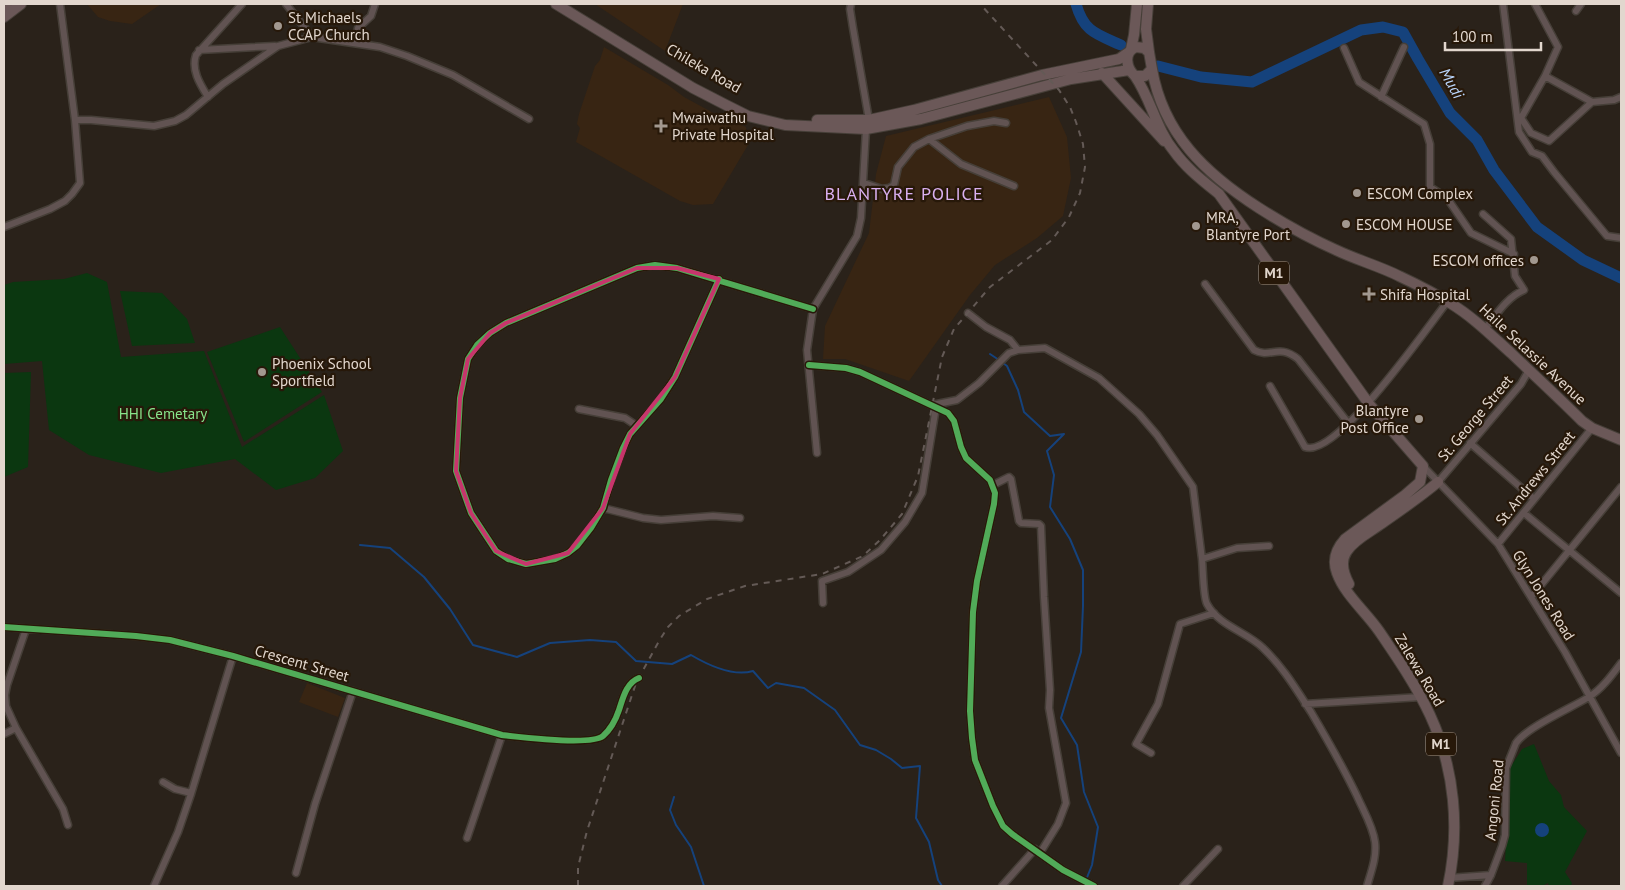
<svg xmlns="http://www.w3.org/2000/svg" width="1625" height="890" viewBox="0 0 1625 890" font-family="'PT Sans',sans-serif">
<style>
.built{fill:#382513}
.green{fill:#0b3710}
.water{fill:#15427c}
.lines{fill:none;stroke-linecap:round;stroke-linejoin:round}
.stream{stroke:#15427c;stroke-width:2}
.river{stroke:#15427c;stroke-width:11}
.minor-casing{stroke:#463f38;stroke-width:9}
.highway-casing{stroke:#463f38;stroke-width:12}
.minor{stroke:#615352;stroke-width:6}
.highway{stroke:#6b5858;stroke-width:10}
.rail{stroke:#645a56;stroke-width:2;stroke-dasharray:6 6;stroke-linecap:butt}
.cycleway-casing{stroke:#271809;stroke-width:9}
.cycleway{stroke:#51ab58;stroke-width:6}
.marked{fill:none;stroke:#c7356c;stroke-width:4;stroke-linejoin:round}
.poi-dot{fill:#a2988f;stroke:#271809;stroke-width:2}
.labels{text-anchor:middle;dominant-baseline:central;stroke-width:4.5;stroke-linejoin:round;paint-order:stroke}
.shield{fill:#271809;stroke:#aa9e93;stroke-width:1}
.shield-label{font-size:14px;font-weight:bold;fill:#e2d7ce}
.poi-label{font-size:15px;fill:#e2d7ce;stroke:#271809;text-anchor:start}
.street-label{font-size:15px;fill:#e2d7ce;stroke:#271809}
.park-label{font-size:15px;fill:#87e48b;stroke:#271809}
.water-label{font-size:16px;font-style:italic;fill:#b9d4fa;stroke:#271809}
.quarter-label{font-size:18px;letter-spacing:1px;fill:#dab0f1;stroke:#271809}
</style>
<rect width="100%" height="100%" fill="#2a221a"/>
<path class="built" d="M87 4H161L132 24 110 21 98 17Z
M595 4H683L665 51Z
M604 47 668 85 684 97 719 116 746 127 748 145 713 204 693 205 680 201 576 142 580 128 577 124 579 114 595 66 600 60Z
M1049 97 1067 137 1071 178 1063 216 1037 238 995 265 970 295 909 381 845 359H823L825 326 869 233 876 174 886 136Z
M307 683 345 698 338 717 299 702Z"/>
<path class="green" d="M87 273 107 282 121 357 204 351 242 447 324 395 343 451 315 478 276 490 235 459 161 473 89 455 49 430 42 361 4 364V285L13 282 64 279Z
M120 291 162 293 187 319 195 343 132 346Z
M280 327 322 392 244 442 207 352Z
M31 372 28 467 4 477V373Z
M1534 744 1549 781 1561 795 1564 807 1587 831 1565 872 1572 883 1571 886H1549L1548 883 1542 886H1527V863L1505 861 1510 768 1522 749Z"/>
<path class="water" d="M1535 830a7 7 0 1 1 14 0a7 7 0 1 1-14 0Z"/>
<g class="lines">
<path class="stream" d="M990 354 999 360
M1003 363 1007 366 1018 390 1024 412 1050 436 1064 434 1047 451 1054 475 1050 507 1070 539 1083 570V606L1081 652 1061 718 1077 745 1084 792 1098 827 1092 865 1086 880
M360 545 390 548 424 577 450 609 473 645 517 657 550 643 590 640 616 642 636 661 672 664 691 655C708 665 733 677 753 671L768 688 776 683 804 688 835 710 860 745 876 750 891 759 902 768 920 766 916 818 929 842 938 880 942 886
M674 797 670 810 676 825 691 847 704 886"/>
<path class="river" d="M1076 4C1084 32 1096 34 1121 45
M1158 66 1201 77 1252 82 1361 30 1383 27 1403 32 1418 59 1450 113 1477 140 1494 170 1537 227 1583 260 1621 278"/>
<defs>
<path id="minor" d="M286 4 312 37
M1503 4 1519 132 1532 152 1542 156 1554 172 1607 236 1621 238
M1535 4 1558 47 1545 76
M1576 11 1581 4
M355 42 358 28 371 16 375 4
M1344 48 1359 82 1424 124 1430 144V187L1447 198 1471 233 1514 254
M199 50 275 46
M208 97C200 84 191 70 196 55L242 4
M1381 97 1404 47
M1592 102 1545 76 1521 118 1531 133 1549 141 1592 102 1614 100 1621 97
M75 120H91L154 126 175 121 186 115 223 84 278 46 312 37 380 47 407 56 453 75 529 119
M929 139 961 164 1014 186
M864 183 882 189 889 188 894 185 898 167 914 147 929 139 967 126 994 121 1006 123
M1483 214 1511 239 1515 276 1524 290C1507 297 1496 315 1485 329
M4 227 50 209 65 201 72 194 80 183 75 120 60 4
M719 279 675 377 661 399 630 434 623 448 611 480 603 508 591 528 577 546 568 553 555 559 526 564 508 559 496 551 471 513 456 471 460 398 468 359 477 345 490 333 506 323 637 268 655 265 677 268 813 309
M1205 284 1254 350C1271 359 1278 343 1298 359L1349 424
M968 313 986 327 1010 340 1018 350
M809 365 846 368 860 372 948 413 954 421 961 447 966 458 990 480 995 493 994 504 977 581 973 612 970 711 972 738 975 760 993 806 1003 826 1012 834 1063 870 1094 886
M1270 386 1305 447C1336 460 1428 326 1448 301
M932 405 957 400 979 383 1009 353 1018 350 1045 348 1099 378 1139 414 1157 435 1193 487 1202 559 1237 548 1269 546
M579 409 625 418 637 426
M1470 443 1534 499
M817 453 807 350 813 309 857 236 861 218 866 129 869 120 853 28 850 9 851 4
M1423 466 1498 544 1565 652 1621 753
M1438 482 1521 384 1529 370
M993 485 1009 477 1011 479 1019 521 1021 523 1039 524 1041 526 1044 597 1050 690 1049 708 1066 803 1058 824 1040 853
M603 508 643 518 661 520 713 516 740 518
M1524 513 1621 593
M1498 544 1592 428
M1202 559C1203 568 1203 597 1207 604 1219 626 1247 632 1263 648 1283 667 1296 689 1311 712 1327 739 1343 767 1357 796 1363 810 1373 826 1375 842 1377 857 1371 872 1367 886
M1532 596 1621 487
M823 603 822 581 848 572 881 550 905 522 922 493 936 407
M4 627 136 636 170 640 233 656 502 735C520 737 591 746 603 736 611 729 616 719 619 710 623 698 626 683 639 678
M26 629 7 685 5 695 6 706 16 728 63 809 68 825
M1305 704 1421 697
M4 734 16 728
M1151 753 1136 744 1158 704 1180 624 1214 613
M163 782 175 789 191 793
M467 838 502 735
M296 873 315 804 353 691
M1449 878 1491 875
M154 886 178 832 191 794 233 656
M1002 886 1035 849
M1183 886 1218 849
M1485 886 1491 875 1502 846 1505 835 1506 768 1516 743C1527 727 1571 708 1589 697 1602 689 1612 675 1621 663"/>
<path id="highway" d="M556 4 693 88 726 105 748 116 785 125 866 129 921 119 1071 79 1129 70
M1148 4 1146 29 1149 52
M4 5 6 4
M4 17 21 4
M1136 47 1144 48 1149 52 1152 69 1145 76H1135C1126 68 1123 52 1136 47Z
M1131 49 1134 35 1137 4
M1152 69C1163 134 1206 174 1259 208 1284 224 1309 238 1336 250 1357 260 1379 266 1399 276 1416 284 1434 293 1450 303 1473 317 1491 335 1511 353 1535 376 1559 398 1582 421L1592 428 1621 440
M1102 73 1164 141
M1135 76C1151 99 1156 129 1174 151 1186 168 1203 181 1219 194L1369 404 1423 466 1420 482 1405 495 1345 539C1336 549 1332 560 1337 573 1345 595 1366 612 1379 631 1398 659 1416 685 1430 715 1455 769 1460 829 1448 886
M817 120H869L914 110 1042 75 1119 59 1129 52
M1349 584C1343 573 1340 561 1347 551 1354 540 1368 533 1378 526 1398 512 1419 498 1438 482"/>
</defs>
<use href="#minor" class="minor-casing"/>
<use href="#highway" class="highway-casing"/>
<use href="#minor" class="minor"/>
<use href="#highway" class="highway"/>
<path class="rail" d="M578 886V867L587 831 636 683 659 641 668 627 679 616 707 599 745 586 822 574 863 556 880 540 902 514 918 476 942 357 954 329 990 287 1052 240 1069 217 1080 193 1085 167 1083 144 1076 122 1070 107 1059 90 980 4"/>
<defs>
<path id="cycleway" d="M719 279 675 377 661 399 630 434 623 448 611 480 603 508 591 528 577 546 568 553 555 559 526 564 508 559 496 551 471 513 456 471 460 398 468 359 477 345 490 333 506 323 637 268 655 265 677 268 813 309
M809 365 846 368 860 372 948 413 954 421 961 447 966 458 990 480 995 493 994 504 977 581 973 612 970 711 972 738 975 760 993 806 1003 826 1012 834 1063 870 1094 886
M4 627 136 636 170 640 233 656 502 735C520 737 591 746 603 736 611 729 616 719 619 710 623 698 626 683 639 678"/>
</defs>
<use href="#cycleway" class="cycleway-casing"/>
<use href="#cycleway" class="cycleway"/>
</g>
<path class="marked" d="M637 268H677L719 279 675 377 630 434 603 508 568 553 526 564 496 551 471 513 456 471 460 398 468 359 490 333 506 323Z"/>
<g class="poi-dot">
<circle cx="278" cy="26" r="5"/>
<path d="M658.5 118.5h5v5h5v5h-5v5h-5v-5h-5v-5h5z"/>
<circle cx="1357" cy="193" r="5"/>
<circle cx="1346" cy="224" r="5"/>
<circle cx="1196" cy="226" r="5"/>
<circle cx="1534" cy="260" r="5"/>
<path d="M1366.5 286.5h5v5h5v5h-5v5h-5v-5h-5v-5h5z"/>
<circle cx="262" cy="372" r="5"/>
<circle cx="1419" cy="419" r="5"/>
</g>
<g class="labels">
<g class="shield">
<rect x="1259" y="261.5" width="30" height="23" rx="4"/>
<rect x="1426" y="732.5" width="30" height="23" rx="4"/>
</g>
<g class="shield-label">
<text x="1274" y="273">M1</text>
<text x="1441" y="744">M1</text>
</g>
<g class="poi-label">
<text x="288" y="17">St Michaels<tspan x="288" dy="17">CCAP Church</tspan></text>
<text x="672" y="117">Mwaiwathu<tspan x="672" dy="17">Private Hospital</tspan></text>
<text x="1367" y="193">ESCOM Complex</text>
<text x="1206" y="217">MRA,<tspan x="1206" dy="17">Blantyre Port</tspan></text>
<text x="1356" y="224">ESCOM HOUSE</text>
<text x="1524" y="260" text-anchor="end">ESCOM offices</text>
<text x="1380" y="294">Shifa Hospital</text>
<text x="272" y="363">Phoenix School<tspan x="272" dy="17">Sportfield</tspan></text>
<text x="1409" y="410" text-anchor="end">Blantyre<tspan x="1409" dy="17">Post Office</tspan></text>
</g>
<g class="street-label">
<text transform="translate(704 68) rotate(30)">Chileka Road</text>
<text transform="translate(1533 354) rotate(43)">Haile Selassie Avenue</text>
<text transform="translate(1475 418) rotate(-50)">St. George Street</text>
<text transform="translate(1535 478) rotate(-51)">St. Andrews Street</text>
<text transform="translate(1544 595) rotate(58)">Glyn Jones Road</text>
<text transform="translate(302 663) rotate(16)">Crescent Street</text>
<text transform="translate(1420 670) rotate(59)">Zalewa Road</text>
<text transform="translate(1494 800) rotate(-84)">Angoni Road</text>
</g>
<g class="park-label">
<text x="163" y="413">HHI Cemetary</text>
</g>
<g class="water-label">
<text transform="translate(1452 83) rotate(60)">Mudi</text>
</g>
<g class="quarter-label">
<text x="904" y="193">BLANTYRE POLICE</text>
</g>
</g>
<rect width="1625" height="890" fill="none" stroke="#e2d7ce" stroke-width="10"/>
<path d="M1445 42v8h96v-8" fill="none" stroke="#e2d7ce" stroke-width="2.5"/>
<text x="1452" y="42" font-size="15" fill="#e2d7ce" stroke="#271809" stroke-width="4" paint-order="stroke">100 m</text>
</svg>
